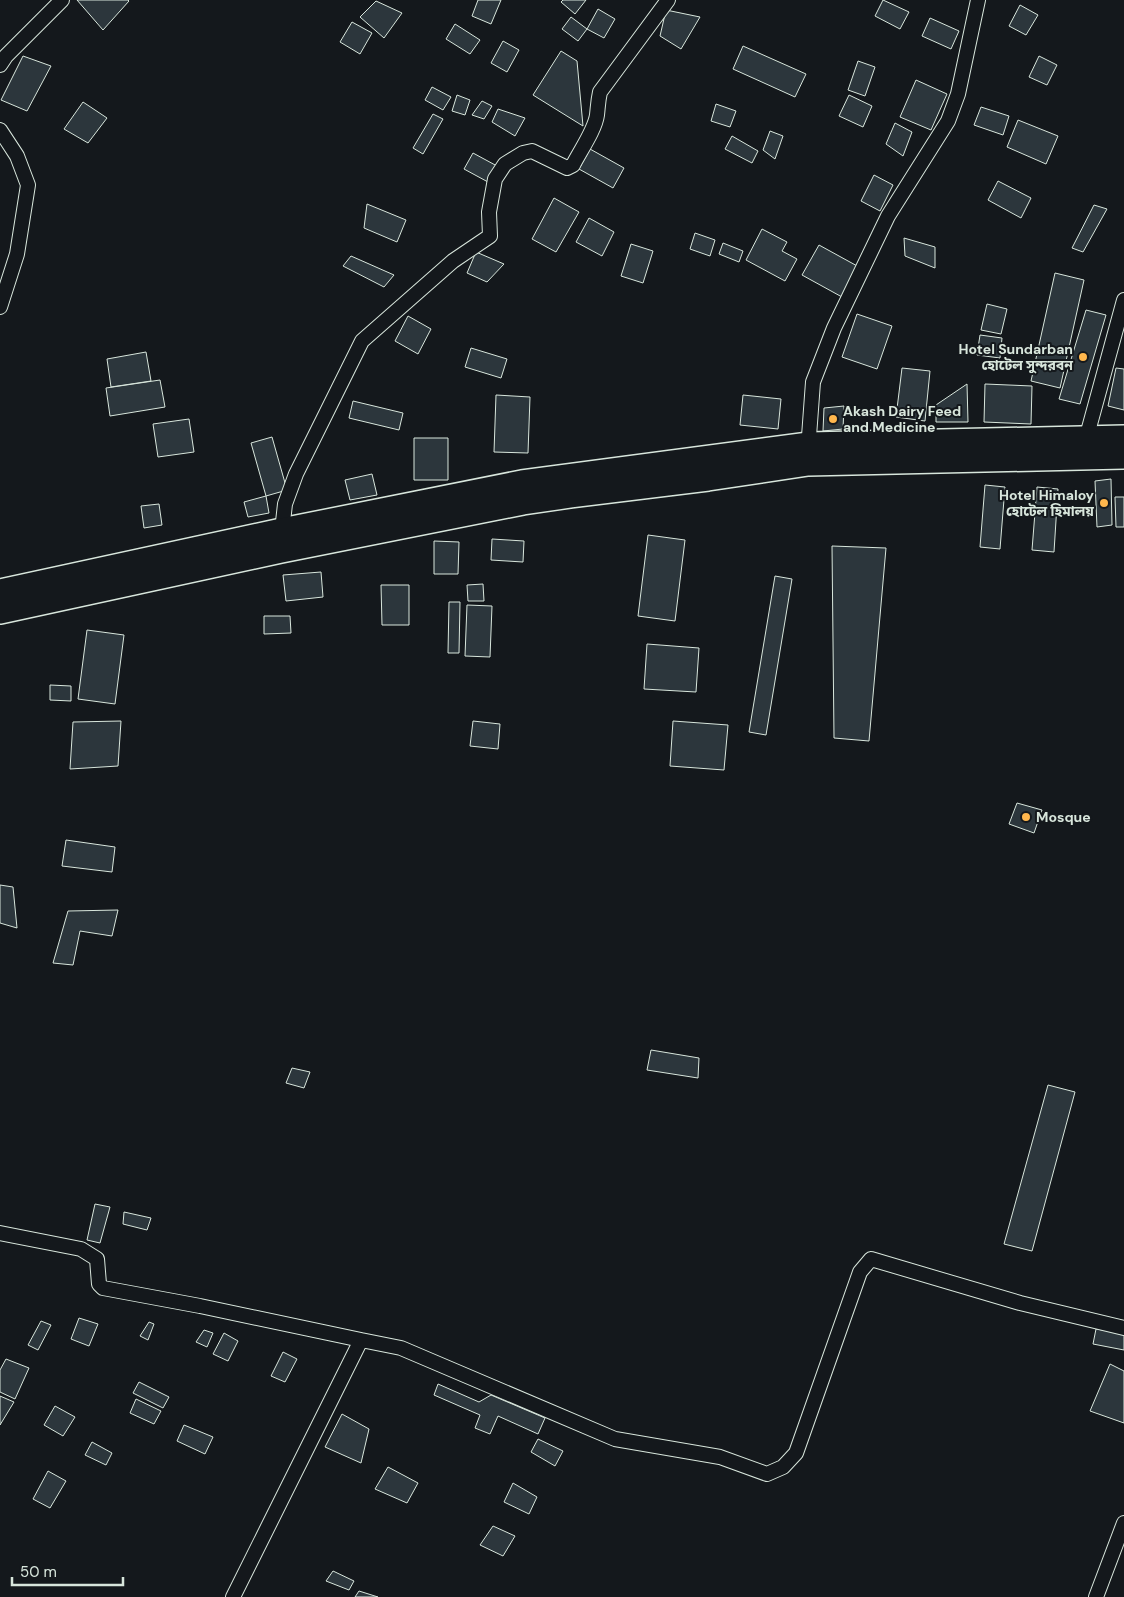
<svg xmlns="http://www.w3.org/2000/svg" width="1124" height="1597" viewBox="0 0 1124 1597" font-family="'DM Sans','Noto Sans Bengali',sans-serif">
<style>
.building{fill:#2c363c;stroke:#d8e6dc}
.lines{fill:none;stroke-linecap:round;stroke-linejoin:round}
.street-casing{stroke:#d8e6dc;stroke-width:16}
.highway-casing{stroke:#d8e6dc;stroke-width:28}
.street{stroke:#14181c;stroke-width:14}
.highway{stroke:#14181c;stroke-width:25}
.poi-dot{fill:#ffb74d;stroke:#14181c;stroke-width:2}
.labels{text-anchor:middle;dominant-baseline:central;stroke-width:4;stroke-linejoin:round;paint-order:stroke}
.poi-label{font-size:14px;font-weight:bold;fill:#d8e6dc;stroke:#14181c;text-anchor:end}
</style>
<rect width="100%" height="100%" fill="#14181c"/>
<path class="building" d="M77 0H128L129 1 103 30Z
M478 0H501L491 24 472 16Z
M563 0H586L575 14 561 2Z
M883 0 909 12 900 29 875 16Z
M376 1 402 13 384 38 360 17Z
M1020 5 1038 15 1026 35 1009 26Z
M598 9 615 19 604 38 587 29Z
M666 10 700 17 681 49 660 36Z
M571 17 587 29 578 41 562 29Z
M930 18 959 31 951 49 922 36Z
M352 22 372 33 360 54 340 42Z
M455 24 480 40 470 54 446 39Z
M503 41 519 50 507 72 491 63Z
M743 46 806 74 795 97 733 69Z
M561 51 577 61 583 126 533 95Z
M23 56 51 66 27 111 1 100Z
M1039 56 1057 65 1047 85 1029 77Z
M858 61 875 67 865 96 848 90Z
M916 80 947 94 931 130 900 117Z
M432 87 451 97 443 110 425 100Z
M457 95 470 100 465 115 452 111Z
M849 95 872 106 863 127 839 116Z
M482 101 492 106 484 119 472 115Z
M83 102 107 118 88 143 64 129Z
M716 104 736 111 730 127 711 121Z
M981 107 1009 116 1003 135 974 125Z
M498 109 525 118 515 136 492 122Z
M433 114 443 119 423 154 413 148Z
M1018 120 1058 136 1046 164 1007 147Z
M895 123 912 132 903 156 886 144Z
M770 131 783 136 775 159 763 150Z
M732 136 758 151 752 163 725 149Z
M590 149 624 168 613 188 579 169Z
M473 153 497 166 488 182 464 169Z
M874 175 893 185 880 211 861 201Z
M998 181 1031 198 1021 218 988 200Z
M554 198 579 212 556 252 532 239Z
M367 204 406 220 397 242 364 228Z
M1094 205 1107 209 1083 252 1072 248Z
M589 218 614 232 602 256 576 242Z
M762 229 787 242 782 251 797 259 785 281 746 260Z
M695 233 715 240 710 256 690 249Z
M904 238 935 247V268L905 256Z
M723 243 743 251 739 262 719 254Z
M631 244 653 251 643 283 621 276Z
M819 245 859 267 842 297 802 275Z
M476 252 504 264 487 282 467 273Z
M351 256 394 275 384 287 343 266Z
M1055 273 1084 280 1060 388 1031 381Z
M987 304 1007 309 1001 334 981 330Z
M1086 310 1106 315 1080 404 1059 399Z
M857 314 892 326 877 369 842 357Z
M408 316 431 329 418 354 395 341Z
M980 335 1002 338 1000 358 977 355Z
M471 348 507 359 501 378 465 367Z
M146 352 151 381 111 387 107 359Z
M902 368 930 371 925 421 896 417Z
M1116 368 1124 369V410L1108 406Z
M160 380 165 407 110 416 106 388Z
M967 384 968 422H936V405Z
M985 384 1032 386 1031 424 984 422Z
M496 395 530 397 528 453 494 452Z
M743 395 781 399 778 429 740 425Z
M353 401 403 413 399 430 349 418Z
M844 406 843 429 823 431 824 408Z
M189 419 194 452 158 457 153 424Z
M272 437 287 490 266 496 251 443Z
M414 438H448V480H414Z
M372 474 377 495 350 500 345 480Z
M1111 479 1112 525 1097 527 1095 481Z
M985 485 1005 487 1000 549 980 547Z
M1037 487 1058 489 1054 552 1032 550Z
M266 496 269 513 248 517 244 502Z
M1115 497H1124V527H1116Z
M159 504 162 525 144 528 141 506Z
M648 535 685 540 675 621 638 616Z
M492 539 524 541 523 562 491 560Z
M434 541 459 542 458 574H434Z
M832 546 886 548 869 741 834 738Z
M321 572 323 597 286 601 283 575Z
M775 576 792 579 766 735 749 732Z
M483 584 484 601H468L467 585Z
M381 585H409V625H382Z
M449 602H460L459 653H448Z
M467 605 492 606 490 657 465 656Z
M264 616H290L291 633 264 634Z
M87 630 124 635 115 704 78 699Z
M647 644 699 648 696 692 644 689Z
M50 685 71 686V701L50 700Z
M121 721 118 766 70 769 73 722Z
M473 721 500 724 498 749 470 746Z
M673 721 728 725 724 770 670 766Z
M1017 803 1042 810 1034 833 1009 824Z
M66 840 115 847 112 872 62 866Z
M0 885 13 887 17 928 0 923Z
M118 910 112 936 80 931 73 965 53 963 68 911Z
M651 1050 699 1058 698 1078 647 1070Z
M292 1068 310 1072 304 1088 286 1083Z
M1048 1085 1075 1092 1032 1251 1004 1244Z
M95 1204 110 1207 100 1243 87 1240Z
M124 1212 151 1218 147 1230 123 1224Z
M79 1318 98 1324 89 1346 71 1339Z
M41 1321 51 1325 38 1350 28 1345Z
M149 1322 154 1324 148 1340 140 1336Z
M1096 1329 1124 1333V1350L1093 1344Z
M204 1330 213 1333 207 1347 196 1342Z
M224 1333 238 1341 228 1361 213 1354Z
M283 1352 297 1359 285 1382 271 1376Z
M6 1359 29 1368 15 1399 0 1392V1370Z
M1110 1364 1124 1371V1423L1090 1411Z
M139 1382 169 1397 163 1408 133 1393Z
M438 1384 479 1402 491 1395 545 1418 538 1434 498 1416 490 1434 475 1428 480 1415 434 1395Z
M0 1396 14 1402 0 1425Z
M136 1399 161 1411 154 1424 130 1413Z
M55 1406 75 1417 63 1436 44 1425Z
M342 1414 369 1429 361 1463 325 1447Z
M184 1425 213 1437 205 1454 177 1441Z
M538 1439 563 1451 555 1466 531 1452Z
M92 1442 112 1453 106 1465 85 1455Z
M388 1467 418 1483 407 1503 375 1489Z
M48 1471 66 1481 50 1508 33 1499Z
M513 1483 537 1497 529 1514 504 1502Z
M493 1526 515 1536 503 1556 480 1545Z
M333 1571 354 1581 349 1590 326 1581Z
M359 1591 378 1597H355Z"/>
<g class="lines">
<defs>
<path id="street" d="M0 65 6 56 62 0
M0 130 17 156 28 185 17 254 0 307
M1086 439 1124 300
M808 450 813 382 834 328 888 216 948 121 958 94 978 0
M282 531 285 504 296 474 362 341 453 261 490 236 489 212 495 179 505 164 523 153 532 151 567 168 573 165C580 151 595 130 597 115 598 106 598 101 600 92L668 0
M0 1233 81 1249 97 1259 99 1284 103 1288 200 1306 361 1340
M233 1597 361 1340 401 1348 615 1439 720 1457 767 1474 783 1467 796 1453 860 1272 871 1259 1020 1303 1124 1328
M1096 1597 1124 1523"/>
<path id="highway" d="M0 592 282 531 522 483 809 445 1124 438
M0 611 281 550 523 502 571 495 708 478 808 463 1124 456"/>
</defs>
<use href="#street" class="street-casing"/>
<use href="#highway" class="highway-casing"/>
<use href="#street" class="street"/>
<use href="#highway" class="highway"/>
</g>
<g class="poi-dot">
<circle cx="1083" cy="357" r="5"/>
<circle cx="833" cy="419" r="5"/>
<circle cx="1104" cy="503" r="5"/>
<circle cx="1026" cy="817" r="5"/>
</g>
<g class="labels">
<g class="poi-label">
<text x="1073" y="349">Hotel Sundarban<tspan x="1073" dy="16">হোটেল সুন্দরবন</tspan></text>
<text x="843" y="411" text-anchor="start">Akash Dairy Feed<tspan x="843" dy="16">and Medicine</tspan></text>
<text x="1094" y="495">Hotel Himaloy<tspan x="1094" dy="16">হোটেল হিমালয়</tspan></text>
<text x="1036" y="817" text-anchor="start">Mosque</text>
</g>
</g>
<path d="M12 1577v8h111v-8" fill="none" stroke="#d8e6dc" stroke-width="2.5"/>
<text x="20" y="1577" font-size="15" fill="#d8e6dc" stroke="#14181c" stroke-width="4" paint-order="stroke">50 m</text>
</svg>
